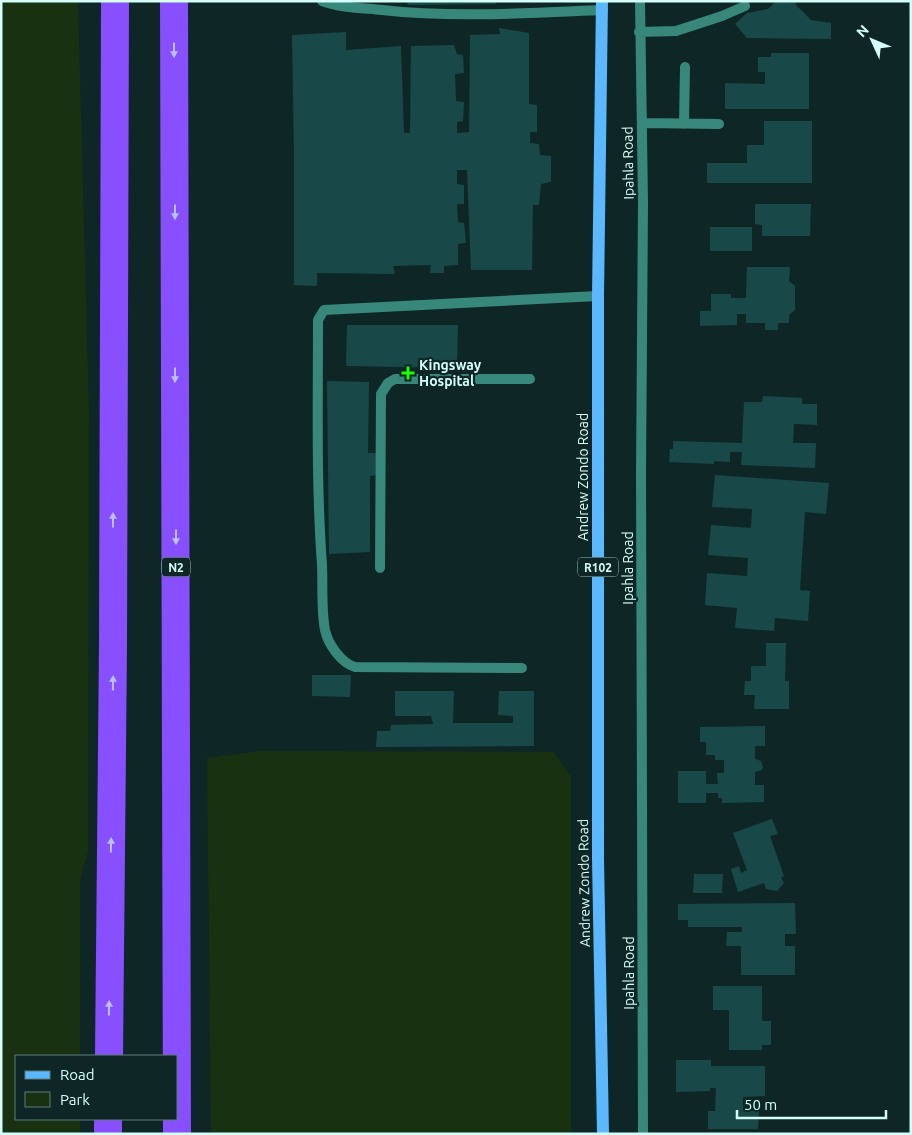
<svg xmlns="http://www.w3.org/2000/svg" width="912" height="1135" viewBox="0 0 912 1135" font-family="Ubuntu,sans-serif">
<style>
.green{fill:#183111}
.building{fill:#194849}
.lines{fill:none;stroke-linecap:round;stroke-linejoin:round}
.lane{stroke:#37887b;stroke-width:10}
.street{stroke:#37887b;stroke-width:10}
.primary{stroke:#5bb8ff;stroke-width:12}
.highway{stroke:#884fff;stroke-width:28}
.oneway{fill:#b9c1fc}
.poi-dot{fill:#19ff00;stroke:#0e2726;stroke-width:2}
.labels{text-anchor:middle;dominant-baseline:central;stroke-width:4.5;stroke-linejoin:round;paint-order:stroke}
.shield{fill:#0e2726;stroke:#99bebb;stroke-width:1}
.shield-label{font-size:12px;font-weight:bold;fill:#d4fffb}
.street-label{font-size:14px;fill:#d4fffb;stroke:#0e2726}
.poi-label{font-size:14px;font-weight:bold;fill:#d4fffb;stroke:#0e2726;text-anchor:start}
</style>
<rect width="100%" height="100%" fill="#0e2726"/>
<path class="green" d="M1 1H78L89 412 88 851 80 880V1056H16V1119H80V1134H1Z
M259 751 554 752 571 777V1134H211L207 758Z"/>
<path class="building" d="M405 1H498L495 4 409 5Z
M776 1H798L795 4 811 20 831 23V39L747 38 735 24 747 13 768 9Z
M499 28 529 33V104L537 105V132H530V143L539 144 540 155 551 156V182L541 184 539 205H533L532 270H471L467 170H457V184L464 185V204H457L458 222 464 223 466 243 458 244V265L444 266V273H430L431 265 393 266 395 274 317 273V286L294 285V159L292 35 346 32V50L401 46 404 133H410L411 46 454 45 457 54 463 55 464 73 455 74 456 101 464 102 463 121 457 122V133L469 132 470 35 500 34Z
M771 53H809V109H725V83L765 84V72H758V57H771Z
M764 121H812V183H707V163H747V145H764Z
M755 204H811L810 236H762V225L755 224Z
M710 227H752V251H710Z
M747 267H790L789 281 795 286V310L789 315V323H778V330H765V323H746V314H737V325L700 326V311H711V294H731V298H746Z
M347 325H458L457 368 346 366Z
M327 381 369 382 368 453H377V475L370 476V552L329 554Z
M763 396 802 398V404H817V425L794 424 793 443H816L815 468 741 465 742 452H730V462L714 461V464L669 462 670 449H673V441L742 443 744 402H762Z
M715 475 829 483 826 514 805 512 800 590 810 591 808 621 775 618 774 631 735 628 737 608 705 605 707 573 747 576 748 558 708 555 711 525 751 528 752 509 712 507Z
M766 643H786L785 681H789V709H754L755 695H744L745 681H751V666H766Z
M312 675H351L350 697 312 696Z
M395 691H454L453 723H513V716L498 715 499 691H534V746L376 747 377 731H390L391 725 433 724 431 716H395Z
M765 726V746H755V759L761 761 763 767 762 770 755 772V785H764V802L722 803V798H718V793H706V803H678V771H706V784H718L717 773H724V760H715V755H706V742H700V727Z
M772 819 778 834 770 836 784 876 781 877 784 883 777 891 766 889 764 883 738 892 731 869 739 866 741 873 747 870 733 833Z
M694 874H723L722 893H693Z
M795 903 796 934H785V946H795V975H741V946H726L727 932H742V927H688V920H678V904Z
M713 986H762V1021H771V1045H762V1050H729V1010H713Z
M676 1060H711V1066H765V1096L743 1097V1111H759L758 1129H708V1111H715L716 1088H710V1091L676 1092Z"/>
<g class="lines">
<path class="lane" d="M322 1C341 8 362 8 382 10 455 18 529 13 603 10
M380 568 381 394 388 383 395 379H530
M522 668 355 667C341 663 328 644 325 630 321 609 323 586 322 565 316 483 318 402 318 320L324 310 598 296"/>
<path class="street" d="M640 1 643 203 641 473 643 1134
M639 32 676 31 722 16 745 6
M642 123 719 124
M684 124 685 67"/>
<path class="primary" d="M602 1 598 296V859L603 1134"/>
<path class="highway" d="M174 1 177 1134
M109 1056 113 645 115 1
M108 1134V1119"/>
</g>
<defs><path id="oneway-solid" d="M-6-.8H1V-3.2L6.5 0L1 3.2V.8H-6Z" transform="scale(1.25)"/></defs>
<g class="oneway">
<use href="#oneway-solid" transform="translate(174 50) rotate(90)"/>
<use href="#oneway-solid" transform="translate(175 212) rotate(90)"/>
<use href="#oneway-solid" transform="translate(175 375) rotate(90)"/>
<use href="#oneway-solid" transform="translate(113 520) rotate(-90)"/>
<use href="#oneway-solid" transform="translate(176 537) rotate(90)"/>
<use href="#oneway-solid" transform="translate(113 683) rotate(-89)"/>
<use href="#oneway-solid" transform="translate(111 845) rotate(-89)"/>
<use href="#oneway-solid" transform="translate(109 1008) rotate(-89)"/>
</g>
<path class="poi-dot" d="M405.5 365.5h5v5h5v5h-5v5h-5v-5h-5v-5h5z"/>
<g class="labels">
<g class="shield">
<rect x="162" y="557.5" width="28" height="19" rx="4"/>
<rect x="578" y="557.5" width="40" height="19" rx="4"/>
</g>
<g class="shield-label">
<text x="176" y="567">N2</text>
<text x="598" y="567">R102</text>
</g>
<g class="street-label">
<text transform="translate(628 163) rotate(-91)">Ipahla Road</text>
<text transform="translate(583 477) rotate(-90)">Andrew Zondo Road</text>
<text transform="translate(628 568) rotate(-90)">Ipahla Road</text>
<text transform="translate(584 883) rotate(-91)">Andrew Zondo Road</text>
<text transform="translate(629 973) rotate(-90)">Ipahla Road</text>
</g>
<g class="poi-label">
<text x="419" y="365">Kingsway<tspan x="419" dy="16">Hospital</tspan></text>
</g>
</g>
<rect width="912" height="1135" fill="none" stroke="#d4fffb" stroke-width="5"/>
<rect x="15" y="1055" width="162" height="65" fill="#0e2726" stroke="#5d7d7b"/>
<rect x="25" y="1071" width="25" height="8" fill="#5bb8ff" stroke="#5d7d7b"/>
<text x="60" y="1080" font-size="15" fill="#d4fffb">Road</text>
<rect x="25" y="1092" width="25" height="15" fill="#183111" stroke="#5d7d7b"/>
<text x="60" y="1105" font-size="15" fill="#d4fffb">Park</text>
<g transform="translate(872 40) rotate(314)" stroke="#0e2726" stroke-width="4" paint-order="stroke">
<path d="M0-4L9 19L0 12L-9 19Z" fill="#d4fffb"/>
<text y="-8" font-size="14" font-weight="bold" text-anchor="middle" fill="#d4fffb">N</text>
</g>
<path d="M737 1110v8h149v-8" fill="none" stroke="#d4fffb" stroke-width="2.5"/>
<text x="744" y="1110" font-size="15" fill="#d4fffb" stroke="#0e2726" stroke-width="4" paint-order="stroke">50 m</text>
</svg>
